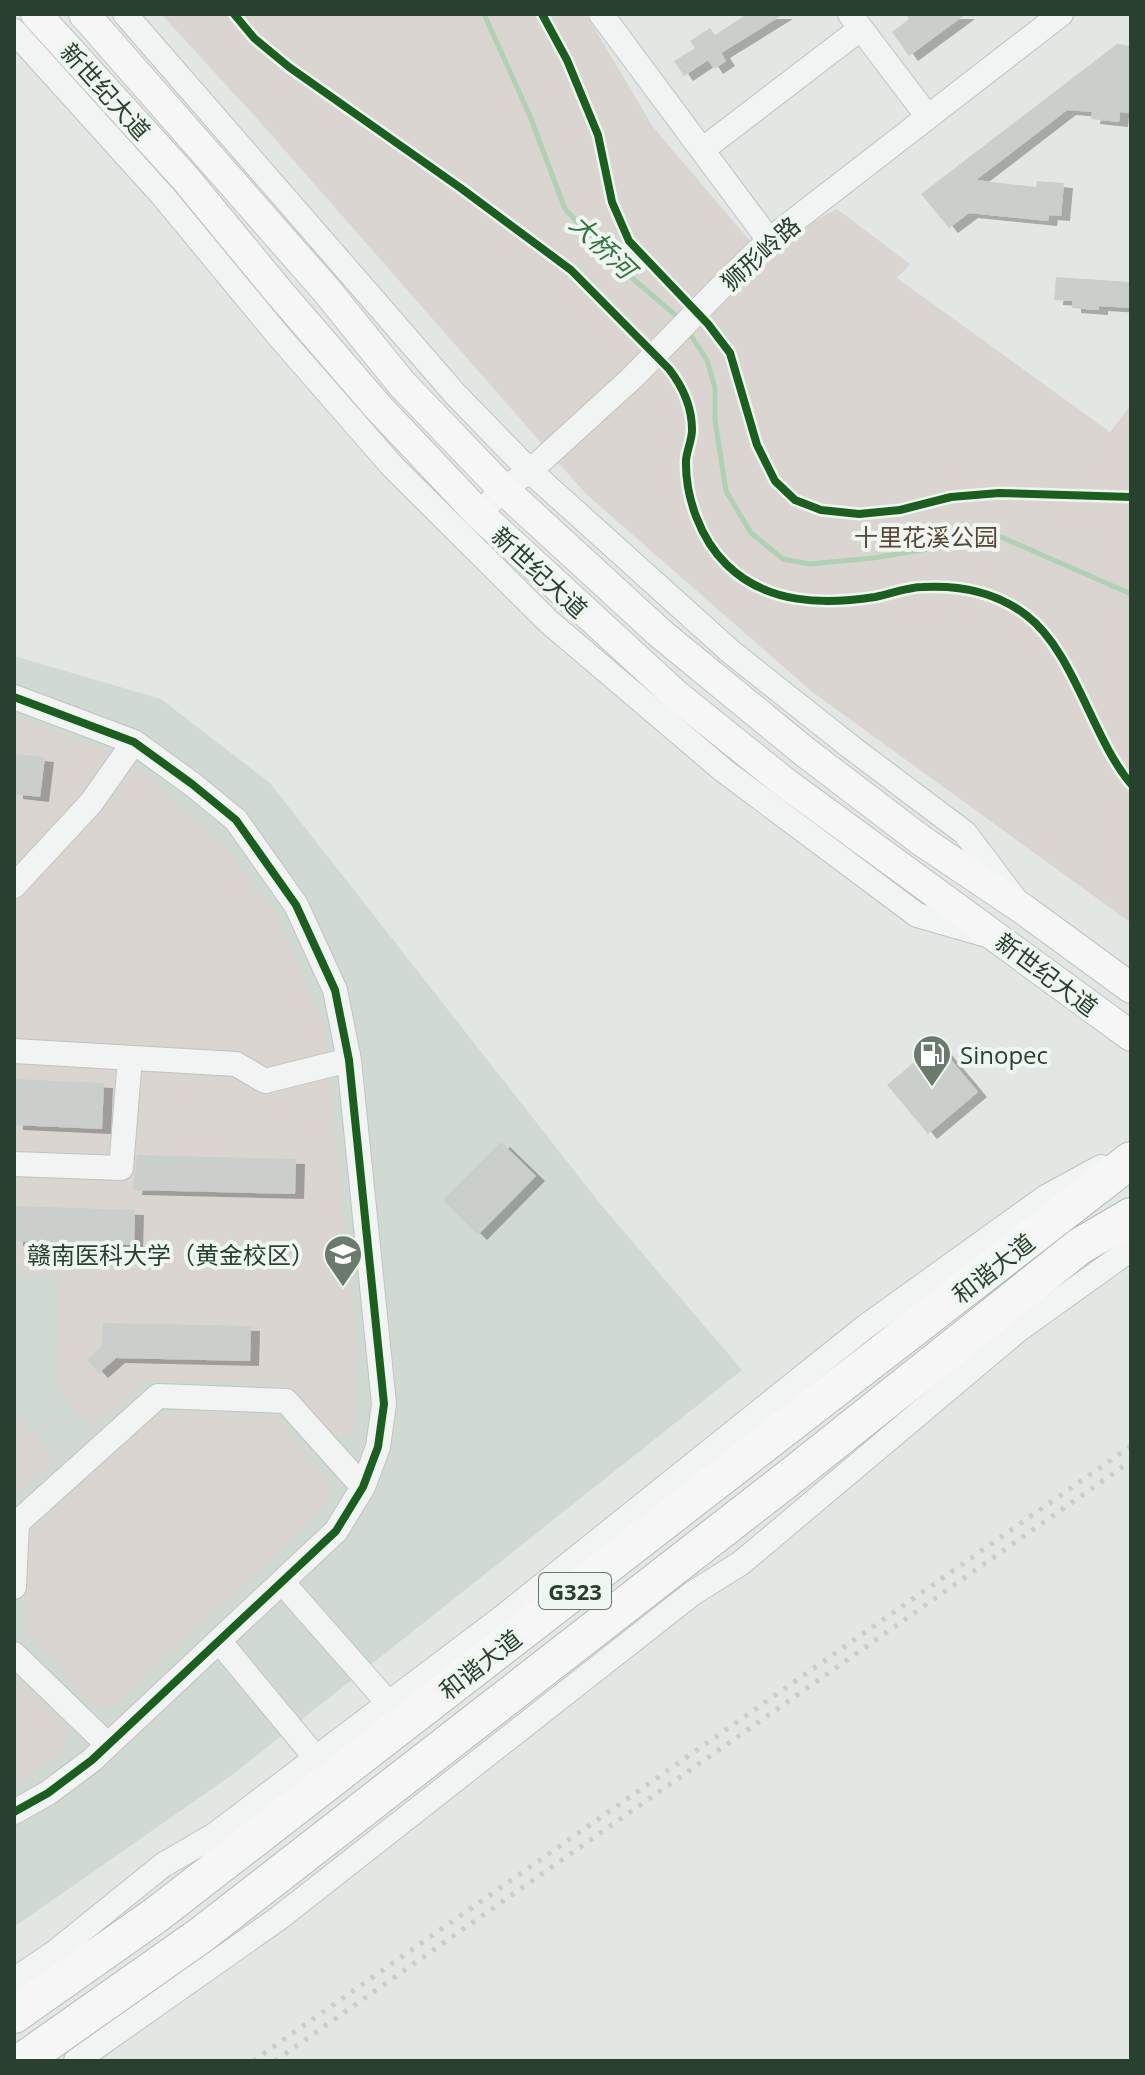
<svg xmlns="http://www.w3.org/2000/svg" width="1145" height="2075" viewBox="0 0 1145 2075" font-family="'Open Sans','Noto Sans SC',sans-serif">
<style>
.built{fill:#d0dad2}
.green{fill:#dad5d0}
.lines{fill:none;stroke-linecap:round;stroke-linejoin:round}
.stream{stroke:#b0d1b4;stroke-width:5}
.building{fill:#cacfcb;filter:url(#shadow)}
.minor-casing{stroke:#bfc3c0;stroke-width:26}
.major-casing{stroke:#bec4bf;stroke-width:32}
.highway-casing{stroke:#b4bbb6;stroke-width:38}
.path{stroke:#c2c7c3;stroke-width:3;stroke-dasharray:6 6;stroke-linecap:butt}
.minor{stroke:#f1f4f2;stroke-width:24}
.major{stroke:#f6f6f6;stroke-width:30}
.highway{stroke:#f6f6f6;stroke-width:36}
.rail{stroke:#cbcfcc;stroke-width:5;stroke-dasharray:4 8;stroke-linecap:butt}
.minor-bridge-casing{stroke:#bfc3c0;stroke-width:26;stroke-linecap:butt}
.minor-bridge{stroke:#f1f4f2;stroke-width:24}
.cycleway-casing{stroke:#eff6f1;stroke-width:13}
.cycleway{stroke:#1b5e20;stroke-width:8}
.labels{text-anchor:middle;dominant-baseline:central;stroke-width:8;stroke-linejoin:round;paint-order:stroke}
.shield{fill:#eff6f1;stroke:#647768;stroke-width:2}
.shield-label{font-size:22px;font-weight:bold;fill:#29402e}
.street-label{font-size:24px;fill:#29402e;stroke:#eff6f1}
.park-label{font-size:24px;fill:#5b4536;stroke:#eff6f1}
.poi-label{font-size:24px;fill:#29402e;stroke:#eff6f1;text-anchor:start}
.water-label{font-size:26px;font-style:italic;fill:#33733d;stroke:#eff6f1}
</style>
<defs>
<filter id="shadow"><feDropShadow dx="9" dy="5" stdDeviation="0" flood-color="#0004"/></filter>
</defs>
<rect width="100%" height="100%" fill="#e2e7e3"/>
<path class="built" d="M14 656 161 699 270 783 602 1206 742 1370 232 1775 14 1927Z"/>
<path class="green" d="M161 14H586L653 127 767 261 813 222 837 209 910 264 897 278 1110 432 1131 405V923L811 691 585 493 261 123Z
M14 715 127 759 223 844 276 914 325 1028 356 1350 355 1418 350 1436 330 1435 288 1385 147 1380 92 1429 56 1388 60 1276 14 1273Z
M175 1412 277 1417 328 1481 329 1497 310 1522 111 1709 92 1706 27 1631 29 1539 38 1524 153 1418Z
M14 1418H19L56 1460 14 1497Z
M14 1672 69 1728 64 1749 14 1787Z"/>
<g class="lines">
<path class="stream" d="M484 14 530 116 565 209 625 272 680 319
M688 331 707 360 715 388V420L726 491 751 533 783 559 810 564 873 558 1001 537 1131 594"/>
</g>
<path class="building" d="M747 14H784L721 53 726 61 714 69 708 60 684 76 674 61 695 48 690 41 710 28 715 35Z
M905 14H966L909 56 892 32 909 19Z
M1117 44 1131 46V113L1120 112 1119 122 1091 119 1092 112 1067 110 976 180 1036 187 1037 181 1064 183 1061 216 1049 215 1048 221 969 213 949 228 921 194Z
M1056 277 1131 282V308L1099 306V310L1072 308V301L1054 300Z
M14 754 45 757 40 797 14 794Z
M937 1043 978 1092 928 1134 887 1085Z
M14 1079 104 1083 102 1129 14 1125Z
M501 1142 536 1176 478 1235 443 1200Z
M137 1155 296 1159 295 1194 133 1190Z
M14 1206 135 1210 134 1245 14 1241Z
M103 1323 251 1326 250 1361 116 1358 99 1373 87 1360 102 1346Z"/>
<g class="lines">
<defs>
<path id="minor" d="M125 14 456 395 530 471 731 652 852 748 965 833 1014 898
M601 14 769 240
M850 14 928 117
M14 31 163 196 277 334 393 467 549 622 723 770 917 915 983 934
M702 150 860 29
M735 273 769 240 1061 14
M479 514 503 489 530 471 633 377
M14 697 134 742 192 784 236 820 296 905 335 990 349 1060 384 1404 378 1447 363 1487 336 1531 92 1760 48 1793 14 1812
M14 886 91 803 134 742
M14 1051 236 1064 265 1081 349 1060
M14 1164 121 1168 130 1058
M282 1582 399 1715
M14 1587 17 1523 158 1396 286 1401 363 1487
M219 1641 325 1769
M14 1654 108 1745
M14 1980 54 1953 163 1865 213 1836 504 1616 865 1327 1046 1197 1101 1167
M76 2061 279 1918 693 1593 741 1563 1018 1330 1131 1249"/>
<path id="major" d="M36 14 185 178 278 291 378 407 479 514 677 696 784 782 1131 1036
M84 14 327 291 402 384 503 489 661 634 805 752 922 841 1023 909 1131 988"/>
<path id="highway" d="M14 2015 156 1915 1131 1160
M22 2061 201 1935 799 1470 1080 1246 1131 1216"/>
</defs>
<use href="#minor" class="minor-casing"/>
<use href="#major" class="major-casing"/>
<use href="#highway" class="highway-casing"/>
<path class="path" d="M234 14 254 38 289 67 462 189 571 270 641 340
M668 368C683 386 695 410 692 434 690 442 687 450 686 458 684 495 700 537 725 563 764 605 826 606 878 596 892 594 905 589 919 587 956 582 998 591 1027 615 1076 655 1090 737 1131 784"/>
<use href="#minor" class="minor"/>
<use href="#major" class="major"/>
<use href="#highway" class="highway"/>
<path class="rail" d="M253 2061 1131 1446
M275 2061 1131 1461"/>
<defs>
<path id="minor-bridge" d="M633 377 735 273"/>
</defs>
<use href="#minor-bridge" class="minor-bridge-casing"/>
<use href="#minor-bridge" class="minor-bridge"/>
<defs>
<path id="cycleway" d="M234 14 254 38 289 67 462 189 571 270 669 369C683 387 692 406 692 430 692 440 687 450 686 460 685 496 700 539 727 565 767 604 823 605 875 597 891 594 907 587 923 587 960 585 996 592 1026 615 1074 651 1092 738 1131 784
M542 14 567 60 598 135 612 202 629 241 708 324 730 353 757 445 775 481 795 500 821 510 859 514 900 510 951 497 999 493 1131 497
M14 697 134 742 192 784 236 820 296 905 335 990 349 1060 384 1404 378 1447 363 1487 336 1531 92 1760 48 1793 14 1812"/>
</defs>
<use href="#cycleway" class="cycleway-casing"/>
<use href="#cycleway" class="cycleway"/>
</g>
<defs>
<symbol id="fuel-pin" viewBox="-11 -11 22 30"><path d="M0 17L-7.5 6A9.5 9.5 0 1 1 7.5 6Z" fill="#6a7a6d" stroke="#eff6f1"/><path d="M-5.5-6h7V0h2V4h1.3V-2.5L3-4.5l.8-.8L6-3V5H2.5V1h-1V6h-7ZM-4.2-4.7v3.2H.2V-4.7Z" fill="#fff"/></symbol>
<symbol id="university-pin" viewBox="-11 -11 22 30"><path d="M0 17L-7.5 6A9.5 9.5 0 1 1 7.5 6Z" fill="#6a7a6d" stroke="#eff6f1"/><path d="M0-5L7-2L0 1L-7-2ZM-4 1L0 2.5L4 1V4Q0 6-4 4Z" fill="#fff"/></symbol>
</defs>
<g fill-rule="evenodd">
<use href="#fuel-pin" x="910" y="1032" width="44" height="60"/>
<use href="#university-pin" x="321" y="1232" width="44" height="60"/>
</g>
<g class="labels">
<rect class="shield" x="539" y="1573" width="72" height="36" rx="6"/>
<g class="shield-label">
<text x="575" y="1591">G323</text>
</g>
<g class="street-label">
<text transform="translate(106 91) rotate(48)">新世纪大道</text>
<text transform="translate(760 253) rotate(-42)">狮形岭路</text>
<text transform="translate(540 572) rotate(43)">新世纪大道</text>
<text transform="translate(1047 974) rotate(37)">新世纪大道</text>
<text transform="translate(993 1268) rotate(-38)">和谐大道</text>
<text transform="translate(480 1664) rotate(-38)">和谐大道</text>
</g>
<g class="park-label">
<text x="926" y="536">十里花溪公园</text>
</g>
<g class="poi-label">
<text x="960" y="1054">Sinopec</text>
<text x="315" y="1254" text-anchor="end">赣南医科大学（黄金校区）</text>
</g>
<g class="water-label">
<text transform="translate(603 246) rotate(44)">大桥河</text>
</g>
</g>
<rect width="1145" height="2075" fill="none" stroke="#29402e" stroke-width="32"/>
</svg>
